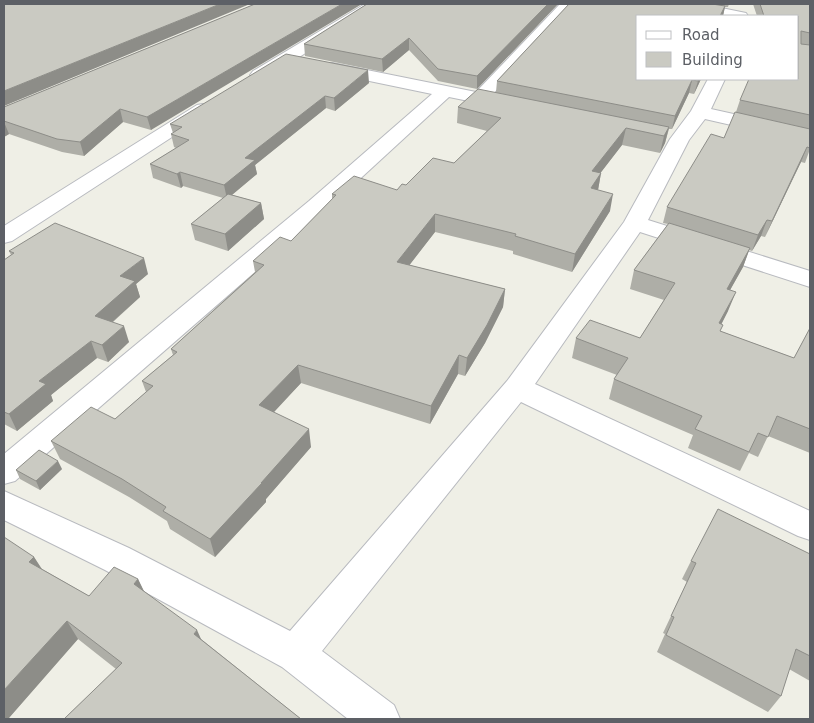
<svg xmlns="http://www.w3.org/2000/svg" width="814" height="723" viewBox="0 0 814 723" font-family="'DejaVu Sans',sans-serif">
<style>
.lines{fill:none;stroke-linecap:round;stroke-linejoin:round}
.street-casing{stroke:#b8babf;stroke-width:2}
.street{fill:#fff;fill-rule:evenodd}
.wall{fill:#aeaea7}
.shaded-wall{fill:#8d8d88}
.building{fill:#cacac2;stroke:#8d8d88}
</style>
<rect width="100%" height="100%" fill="#efefe6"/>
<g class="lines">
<defs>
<path id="street" d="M365 4H382L265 79H253L250 75 253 71Z
M560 4H575L492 95 514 100 517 104 514 108 508 109 449 97 325 211 15 481 4 484V454L309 201 432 94 326 72 324 68 326 64 332 63 476 92Z
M674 4H702L746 13 748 16H720L676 7Z
M708 79H725L711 109 810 131V143L705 119 689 140 648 220 810 271V287L640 232 535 384 810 511V540L798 536 521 402 322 651 394 705 400 719H348L282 667 105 570 4 520V491L129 548 290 631 507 381 624 222 670 139 691 111Z
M203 104 209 105 212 109 209 113 12 241 4 243V226L197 105Z"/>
</defs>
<use href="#street" class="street-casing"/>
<use href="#street" class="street"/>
</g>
<path class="wall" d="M255 4 151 130 123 122 84 156 62 152 9 134 4 137V107Z
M367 4H558L477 89 438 81 409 50 383 72 305 56 304 44Z
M569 4H729L728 7H725L723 16H638V79H701L694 94 689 93 672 129H669L665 143 660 153 622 145 600 173H601L598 190 610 211 572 272 513 254V251L435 232 409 265 505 289 503 307 485 343 465 376 458 374 430 424 301 383 273 412 311 447 266 499V502L215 557 170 529 167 521 129 497 60 459 51 441 115 419 146 392 142 381 173 355 171 349 255 272 253 261 291 241 332 199V194L397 190 406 185 454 163 487 131 457 123 458 107 496 92 497 81Z
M753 4H810V45L801 43 810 45V149L805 163 801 162 765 237 761 236 752 251 749 250 743 267 730 290 728 311 721 324 720 331 794 358 810 328V453L768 436 758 457 749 453 740 471 688 448 693 435 609 399 614 379 617 375 572 358 576 338H640L664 300 630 289 634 270 668 224 663 223 667 207 724 138 736 112 740 100 798 16H757Z
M369 83 335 111 326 108 255 165 257 174 232 195 261 203 264 219 228 251 195 240 191 224 223 198 183 186 181 188 153 178 150 164 176 148 174 147 171 134 173 133 170 124Z
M9 251 148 274 136 284 140 297 113 322 129 342 108 362 97 358 51 395 53 401 17 431 4 424V260L11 255Z
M62 469 40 490 20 479 16 470Z
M810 554V681L789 669 781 696 768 712 657 652 665 634 663 633 687 582 682 579 691 561Z
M34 557 42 569 89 596 138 579 144 591 201 639 301 719H64L116 669 78 639 8 719H4Z"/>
<path class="shaded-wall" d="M220 4H250L4 106V91Z
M342 4H362L151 130 147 117Z
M548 4H558L477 89V76Z
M725 6 723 16H720Z
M409 38V50L383 72 382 59Z
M368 70 369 83 335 111 334 98Z
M698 79H701L694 94 698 81Z
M692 80 689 93 672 129 675 116Z
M325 96 326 108 255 165 257 174 227 199 224 185 245 158Z
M120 109 123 122 84 156 80 142Z
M4 122 9 134 4 137Z
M669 127 665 143 660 153 664 136Z
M626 128 622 145 589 188 592 171Z
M807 147 801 162 765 237 772 221Z
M180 172 183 186 181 188 177 174Z
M601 173 598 190 591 188Z
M613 194 610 211 572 272 575 254Z
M261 203 264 219 228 251 225 234Z
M435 214V232L398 280 397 262Z
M767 220 761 236 752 251 758 235Z
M750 248 743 267 720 308 727 289Z
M144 258 148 274 136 284 140 297 101 332 95 316 120 276Z
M505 289 503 307 485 343 465 376 467 358Z
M736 292 728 311 712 343 719 323Z
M124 326 129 342 108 362 102 345Z
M91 341 97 358 51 395 53 401 17 431 9 414 39 381Z
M459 355 458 374 430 424 431 406Z
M298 365 301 383 263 424 259 405Z
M309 429 311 447 266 499V502L215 557 210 539Z
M58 461 62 469 40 490 36 481Z
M34 557 46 576 29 562Z
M138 579 147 598 134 584Z
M67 621 78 639 8 719H4V690Z
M197 630 205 648 194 634Z"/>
<path class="building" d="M4 4H220L4 91Z
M255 4H342L147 117 120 109 80 142 57 139 4 121V107Z
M367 4H548L477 76 438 69 409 38 382 59 304 44Z
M569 4H712L725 6 720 16H638V79H698V81L692 80 675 116 497 81Z
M760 4H810V33L801 31V44L810 45V115L740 100 749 79H798V16H764Z
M286 54 368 70 334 98 325 96 245 158 255 160 224 185 180 172 177 174 150 164 189 140 171 134 182 127 170 124Z
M478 89 669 127 664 136 626 128 592 171 601 173 591 188 613 194 575 254 515 236 516 234 435 214 397 262 505 289 487 325 467 358 459 355 431 406 298 365 259 405 309 429 261 483H262L210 539 163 511 166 507 122 479 51 441 91 407 115 419 153 386 142 381 177 352 171 349 264 265 253 261 280 237 291 241 336 195 332 194 354 176 397 190 402 184 406 185 433 158 454 163 501 118 458 107Z
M735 112 810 129V148L807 147 772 221 767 220 758 235 667 207 711 134 724 138Z
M228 194 261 203 225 234 191 224Z
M55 223 144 258 120 276 135 281 95 316 124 326 102 345 91 341 39 381 46 384 9 414 4 412V260L14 253 9 251Z
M669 223 750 248 727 289 736 292 719 323 723 325 720 331 794 358 810 328V429L777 416 768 437 758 433 749 452 695 429 702 416 614 379 628 358 576 338 590 320 640 338 675 283 634 270Z
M39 450 58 461 36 481 16 470Z
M718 509 810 554V656L796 649 781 696 666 635 674 617 671 616 696 563 691 561Z
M4 537 34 557 29 562 89 596 114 567 138 579 134 584 197 630 194 634 301 719H184L183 718 182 719H64L122 663 67 621 4 690Z"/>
<rect width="814" height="723" fill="none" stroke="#5d6066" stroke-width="10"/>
<rect x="636" y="15" width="162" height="65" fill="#ffffff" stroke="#bebfc2"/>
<rect x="646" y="31" width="25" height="8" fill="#ffffff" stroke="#bebfc2"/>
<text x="682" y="40" font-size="15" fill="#5d6066">Road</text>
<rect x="646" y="52" width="25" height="15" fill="#cacac2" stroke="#bebfc2"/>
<text x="682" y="65" font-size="15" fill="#5d6066">Building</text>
</svg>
